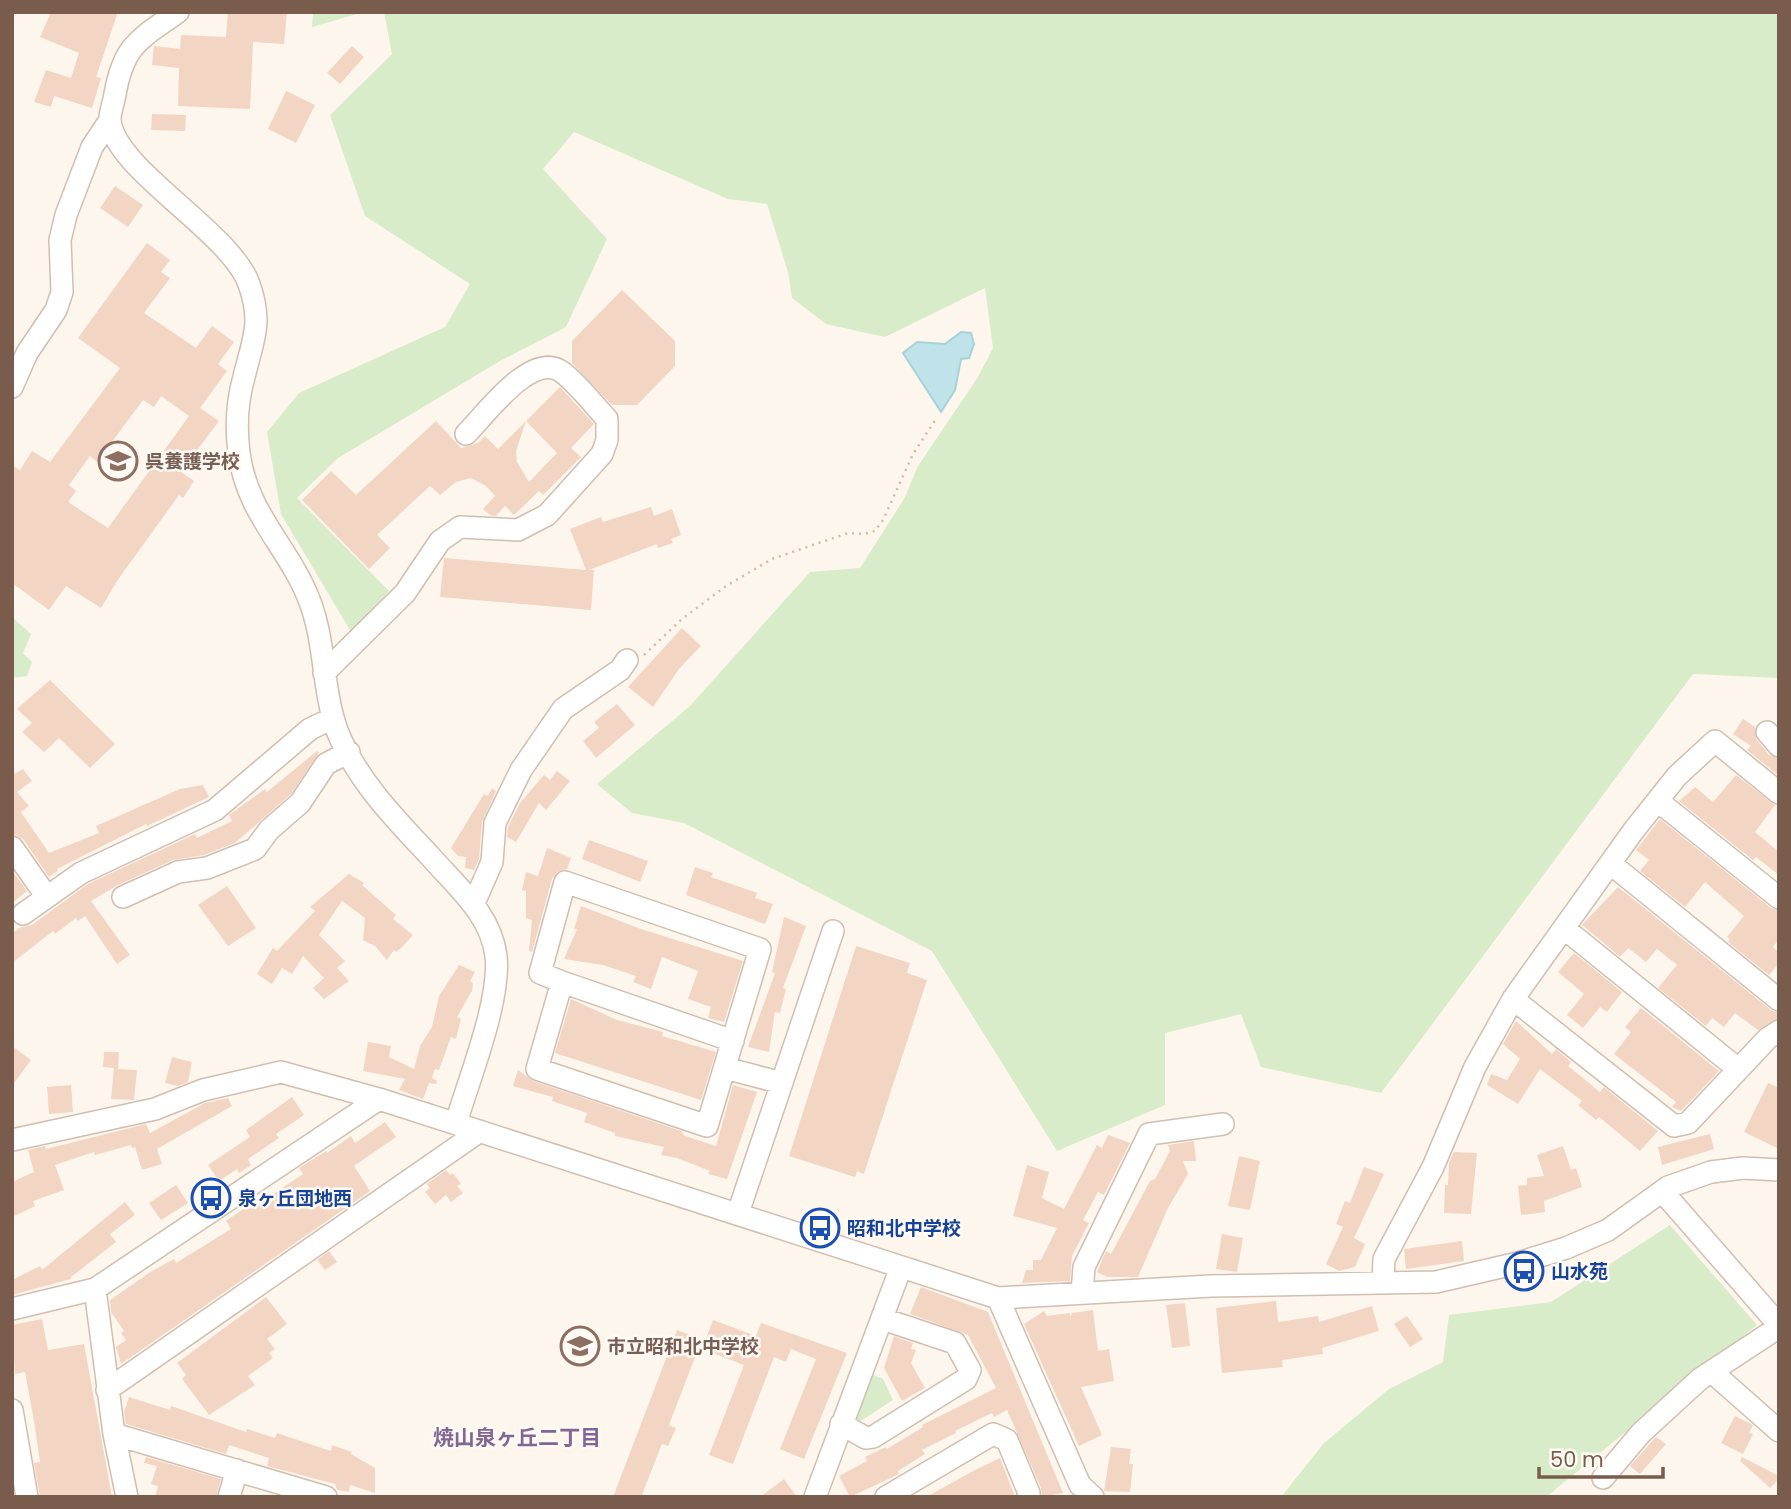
<svg xmlns="http://www.w3.org/2000/svg" width="1791" height="1509" viewBox="0 0 1791 1509" font-family="Poppins,'Noto Sans JP',sans-serif">
<style>
.green{fill:#d8ecc9}
.water{fill:#bfe3e8;stroke:#a5d3da;stroke-width:2}
.building{fill:#f3d5c3;fill-rule:evenodd}
.lines{fill:none;stroke-linecap:round;stroke-linejoin:round}
.minor-casing{stroke:#d1beb0;stroke-width:24}
.path{stroke:#d9b8a5;stroke-width:2.5;stroke-dasharray:2 5;stroke-linecap:butt}
.minor{stroke:#fff;stroke-width:21}
.labels{text-anchor:middle;dominant-baseline:central;stroke-width:5;stroke-linejoin:round;paint-order:stroke}
.education-label{font-size:19px;font-weight:bold;fill:#785e54;stroke:#fffaf3;text-anchor:start}
.transit-label{font-size:19px;font-weight:bold;fill:#164399;stroke:#fffaf3;text-anchor:start}
.neighbourhood-label{font-size:21px;font-weight:bold;fill:#846695;stroke:#fffaf3}
</style>
<rect width="100%" height="100%" fill="#fdf6ec"/>
<path class="green" d="M313 12H364L312 27Z
M384 12H1779V678L1693 674 1381 1093 1261 1067 1241 1014 1165 1033V1105L1057 1151 932 951 684 823 632 813 597 784 690 706 810 572 860 568 904 499 918 466 978 377 993 348 985 288 885 337 826 324 792 298 788 272 767 204 728 199 574 132 543 169 607 239 566 327 500 361 338 458 297 498 389 591 351 632 281 514 267 432 299 393 445 327 470 284 365 216 330 115 392 54Z
M12 617 31 634 23 653 32 662 27 676 12 678Z
M1670 1225 1757 1325 1546 1497H1281L1324 1443 1389 1389 1443 1362 1449 1315 1551 1302Z
M867 1372 883 1379 893 1400 856 1424 847 1417Z"/>
<path class="water" d="M961 332 971 333 974 344 969 358 961 359 955 390 941 412 903 353 917 342 945 344Z"/>
<path class="building" d="M51 12H118L96 77 101 78 92 108 54 96 51 107 34 102 46 70 71 78 79 53 40 37Z
M228 12H287L284 44 253 42 250 109 178 106 179 68 152 65 154 46 180 49 181 35 226 37Z
M352 46 364 57 340 84 327 73Z
M286 91 315 105 296 143 268 129Z
M152 114 186 115 185 131 151 130Z
M115 186 143 205 128 227 100 208Z
M147 243 170 260 161 272 170 278 144 313 196 348 212 326 234 342 218 364 227 371 200 408 219 421 181 472 194 481 183 498 179 495 117 581 101 608 66 586 49 610 12 583V465L20 470 32 451 50 462 120 368 78 338ZM161 396 189 416 108 528 68 502 76 491 69 485 90 456 97 462 143 400 154 407Z
M622 290 675 341V366L637 405H612L572 363V341Z
M560 387 594 424 571 448 581 457 543 495 539 491 514 515 505 506 496 516 490 515 483 509 495 496 486 486 471 478 456 482 440 495 430 486 377 535 390 548 369 569 302 500 331 471 356 495 436 421 461 448 478 443 485 436 498 449ZM526 421 557 453 529 482 517 462 516 451Z
M651 507 654 516 672 509 681 535 671 539 673 543 658 548 657 544 589 570H594L591 610 440 597 444 558 586 570 570 529 601 517 603 522Z
M682 628 701 646 679 669 653 707 628 687Z
M50 680 115 744 90 768 59 738 44 752 22 732 32 723 17 709Z
M617 704 635 725 596 758 583 741 599 728 594 722Z
M1743 719 1755 727 1757 740 1769 755 1779 759V776L1747 750 1751 746 1733 734Z
M317 751 319 753 291 794 235 843 204 855 173 860 118 885 91 901 130 955 117 964 85 916 78 921 76 918 55 934 53 931 12 963V933L21 927 32 925 88 884 195 834 197 838 232 821 229 815 265 789 267 792Z
M23 769 32 781 17 792 29 806 21 812 49 853 99 833 96 826 180 789 203 785 209 797 147 826 146 824 57 869 58 871 49 877 23 839 12 833V775Z
M557 771 570 781 546 810 539 803 516 842 507 837 508 827 520 803 544 775 550 780Z
M1736 775 1775 805 1755 832 1779 852V875L1756 857 1753 860 1679 801 1695 787 1713 802Z
M492 788 496 791 482 822 479 859 474 870 465 868 466 857 458 856 451 848 484 794 488 796Z
M1660 819 1771 908 1779 911V939L1773 947 1779 952V963L1769 975 1728 942 1730 939 1727 937 1744 916 1705 882 1685 907 1640 871 1649 860 1636 850Z
M589 840 648 861 640 882 582 859Z
M547 848 571 858 567 869 557 872 552 879 532 952 529 951 532 920 526 918V891L522 890 526 872 538 876Z
M695 867 713 873 711 877 757 893 755 898 773 904 765 924 686 895Z
M14 873 27 891 12 903V875Z
M349 874 364 883 362 885 396 915 393 919 413 935 397 952 394 950 387 960 375 946 363 940 365 918 342 901 319 935 345 961 337 968 349 981 324 999 313 988 324 978 303 956 292 974 282 968 272 984 257 974 273 948 277 951 315 911 310 907Z
M227 886 256 928 228 946 198 905Z
M1618 887 1771 1010 1779 1013 1778 1018 1758 1030 1735 1013 1724 1027 1712 1018 1706 1026 1658 988 1677 965 1657 949 1646 962 1628 948 1620 957 1604 943 1582 925Z
M581 906 641 929 743 961 724 1022 708 1018 711 1007 688 999 698 971 662 957 651 989 633 982 636 976 603 965 564 959 577 929H574Z
M784 917 806 926 783 988 786 989 780 1013 775 1012 769 1052 748 1047 775 973 772 972Z
M856 946 910 963 907 973 927 980 864 1174 857 1171 855 1177 789 1156Z
M1574 953 1622 992 1607 1012 1600 1007 1583 1028 1567 1015 1584 994 1558 972Z
M459 965 475 972 470 981 473 983 472 991 457 1017 461 1019 456 1039 451 1037 439 1070 435 1069 432 1078 437 1081 436 1084 429 1083 423 1099 399 1090 405 1079 363 1071 368 1042 391 1046 389 1057 414 1069 420 1046 432 1027 439 996Z
M571 999 617 1020 663 1032 662 1036 716 1052 701 1100 555 1053Z
M1641 1008 1719 1071 1681 1111 1672 1107 1676 1102 1614 1054 1631 1032 1625 1027Z
M1516 1021 1552 1054 1556 1049 1571 1062 1568 1066 1600 1092 1604 1087 1658 1131 1640 1151 1599 1117 1596 1120 1578 1105 1582 1101 1540 1069 1518 1104 1487 1085 1491 1074 1507 1080 1520 1059 1503 1044Z
M12 1046 31 1060 12 1086Z
M104 1052H119L118 1069 137 1070 134 1100 111 1099 114 1068 103 1067Z
M172 1057 192 1062 188 1082 178 1086 165 1083Z
M518 1070 533 1081 681 1131 685 1136 716 1146 733 1085 757 1092 727 1179 708 1174 710 1171 677 1158 661 1155 664 1147 615 1136V1133L584 1122 587 1113 552 1101 553 1097 513 1086Z
M1768 1083 1779 1088V1149L1744 1132Z
M71 1085 73 1112 49 1114 47 1087Z
M292 1097 304 1115 276 1134 279 1138 248 1159 251 1165 239 1173 237 1169 219 1181 208 1165 250 1137 246 1130Z
M228 1098 232 1106 157 1149 162 1164 142 1170 135 1147 132 1148 131 1145 95 1155 94 1152 55 1165 64 1190 33 1201 35 1206 12 1217V1182L34 1172 28 1150 45 1146 46 1149 146 1124 150 1133 205 1103Z
M385 1122 396 1137 354 1166 370 1191 121 1364 116 1347 126 1340 121 1333 124 1331 111 1312 110 1300 152 1271 174 1259 176 1263 231 1229 226 1221 249 1205 251 1209 303 1174 299 1168 326 1151 327 1153 351 1136 355 1143Z
M1710 1134 1714 1149 1662 1165 1658 1147Z
M1108 1135 1130 1143 1104 1195 1098 1192 1083 1220 1089 1223 1072 1256 1070 1281 1022 1283 1026 1270H1033V1260H1041L1057 1228 1013 1216 1027 1165 1049 1172 1042 1198 1064 1209 1097 1145 1102 1148Z
M1194 1141 1196 1161H1183L1188 1174 1168 1208 1138 1277H1107L1097 1272 1106 1251 1111 1254 1150 1181 1155 1179 1170 1151 1168 1145Z
M1563 1146 1571 1170 1576 1168 1582 1187 1544 1201 1545 1212 1521 1215 1518 1186 1527 1185V1178L1544 1176 1537 1155Z
M1454 1152 1477 1153 1471 1214 1444 1213 1445 1185H1448L1449 1162Z
M1239 1156 1260 1161 1250 1210 1228 1206Z
M1364 1167 1384 1174 1354 1238 1365 1244 1355 1267 1339 1271 1326 1264 1343 1227 1336 1224 1345 1201 1350 1203Z
M446 1170 450 1175 453 1173 461 1184 457 1186 463 1193 451 1202 446 1195 435 1204 425 1192 430 1188 427 1184Z
M176 1185 188 1203 161 1220 149 1203Z
M125 1202 135 1215 110 1234 116 1242 71 1277V1279L12 1295V1280L40 1266 42 1270Z
M1222 1234 1243 1238 1237 1272 1216 1269Z
M1462 1241 1464 1261 1406 1269 1404 1249Z
M329 1251 337 1262 325 1270 317 1260Z
M921 1287 988 1312 1063 1493 1042 1497 1041 1488 1007 1410 994 1417 992 1413 955 1431 956 1433 922 1450 925 1454 898 1471 899 1474 850 1497 839 1476 867 1461 865 1457 886 1447 887 1449 923 1427 922 1425 996 1388 968 1335 910 1314Z
M266 1297 287 1324 267 1339 275 1349 269 1353 273 1358 248 1376 255 1385 209 1415 182 1379 186 1375 177 1363Z
M1276 1301 1278 1322 1318 1316 1319 1322 1372 1306 1379 1331 1322 1348 1323 1354 1282 1360 1283 1367 1222 1373 1216 1308Z
M1185 1303 1190 1346 1172 1348 1166 1305Z
M1093 1310 1098 1351 1109 1349 1114 1381 1081 1387 1102 1435 1079 1446 1024 1324 1044 1311 1047 1316 1070 1313V1317L1072 1313Z
M1407 1316 1423 1339 1410 1347 1394 1324Z
M42 1319 48 1350 84 1344 112 1497H40L34 1463 40 1462 34 1421 25 1372 15 1374 12 1325Z
M713 1320 756 1336 761 1323 847 1353 804 1459 780 1449 816 1359 791 1349 786 1362 774 1357 733 1464 709 1455 744 1365 702 1349Z
M677 1330 702 1339 669 1425 676 1428 668 1446 662 1444 641 1497H613Z
M894 1336 913 1343 911 1349 916 1350 911 1363 925 1388 902 1401 884 1368Z
M129 1397 170 1410 171 1406 246 1432 247 1429 275 1438 277 1433 331 1451 332 1445 352 1452 351 1454 375 1468V1493L350 1485 349 1492 337 1490 335 1484 267 1466 269 1458 229 1445 226 1454 126 1424 124 1412Z
M1735 1416 1753 1425 1749 1433 1753 1434 1743 1454 1721 1443Z
M1656 1437 1666 1444 1640 1474 1630 1466Z
M1111 1447 1131 1449 1129 1464H1133L1130 1492 1104 1491Z
M146 1457 221 1479 216 1497H155L158 1486 151 1484 157 1466 144 1463Z
M1742 1457 1779 1476V1479L1770 1488 1740 1461Z
M1000 1458 1015 1497H926L975 1470Z
M784 1479 797 1497H760Z"/>
<g class="lines">
<defs>
<path id="minor" d="M178 12C140 39 124 44 115 94 114 102 110 111 110 119 112 168 230 231 249 284 263 324 253 339 244 377 237 401 236 429 239 453 247 515 290 548 310 602 326 644 322 691 338 733 357 780 396 820 430 856 456 886 491 914 496 956 501 1000 469 1079 456 1123
M12 387 27 353 56 310 62 292 60 240 66 215 92 147 110 120
M324 673 405 593 440 541 460 527 518 530 547 515 602 454 607 440V419C593 404 579 385 562 372 532 350 486 414 466 434
M1767 732 1779 746
M1658 801 1779 898
M12 847 47 897
M1611 864 1779 1000
M565 882 760 949 707 1126 537 1069 562 982 540 973Z
M123 897 178 872 207 868 255 849 269 830 300 803 326 764 349 752
M474 903 492 862 495 823 521 770 563 709 620 670 627 660
M23 914 81 873 215 810 310 729 333 718
M1565 929 1738 1069
M562 982 733 1041
M1513 999 1674 1126 1688 1123 1768 1038 1779 1031
M725 1068 782 1083
M12 1140 155 1109 203 1090 281 1072 379 1099
M1662 1191 1779 1325
M738 1213 833 931
M1383 1282 1384 1259 1433 1167 1475 1067 1513 999 1634 830 1677 776 1715 741 1779 793
M95 1289 114 1434 127 1497
M1082 1293 1084 1267 1149 1134 1223 1124
M998 1298 1080 1485 1093 1497
M12 1309 95 1289 379 1099 998 1298 1211 1286 1436 1282 1518 1263 1566 1248 1608 1230 1668 1187 1711 1172 1743 1168 1779 1170
M1712 1372 1779 1431
M107 1390 480 1131
M12 1410 27 1497
M841 1424 866 1438 873 1437 966 1379 970 1370 955 1343 883 1319
M114 1434 326 1497
M1603 1478 1641 1433 1700 1379 1779 1327
M229 1497 237 1470
M815 1497 901 1267
M886 1497 993 1434 1007 1440 1029 1493 1028 1497"/>
</defs>
<use href="#minor" class="minor-casing"/>
<path class="path" d="M644 655 682 619 726 586 772 559 848 533 864 534 875 531 883 520 913 454 936 419"/>
<use href="#minor" class="minor"/>
</g>
<defs>
<symbol id="school-ring" viewBox="-11 -11 22 22"><circle r="9.5" fill="#fffaf3" stroke="#8d6e63" stroke-width="1.5"/><path d="M0-5L7-2L0 1L-7-2ZM-4 1L0 2.5L4 1V4Q0 6-4 4Z" fill="#8d6e63"/></symbol>
<symbol id="bus-ring" viewBox="-11 -11 22 22"><circle r="9.5" fill="#fffaf3" stroke="#1a4fb4" stroke-width="1.5"/><path d="M-5-6H5V4H4V6H2V4H-2V6H-4V4H-5ZM-3.5-4V0h7V-4ZM-3.5 1.2v1.5H-2V1.2ZM2 1.2v1.5H3.5V1.2Z" fill="#1a4fb4"/></symbol>
</defs>
<g fill-rule="evenodd">
<use href="#school-ring" x="96" y="439" width="44" height="44"/>
<use href="#bus-ring" x="189" y="1176" width="44" height="44"/>
<use href="#bus-ring" x="798" y="1206" width="44" height="44"/>
<use href="#bus-ring" x="1502" y="1249" width="44" height="44"/>
<use href="#school-ring" x="558" y="1324" width="44" height="44"/>
</g>
<g class="labels">
<g class="education-label">
<text x="145" y="461">呉養護学校</text>
<text x="607" y="1346">市立昭和北中学校</text>
</g>
<g class="transit-label">
<text x="238" y="1198">泉ヶ丘団地西</text>
<text x="847" y="1228">昭和北中学校</text>
<text x="1551" y="1271">山水苑</text>
</g>
<g class="neighbourhood-label">
<text x="517" y="1437">焼山泉ヶ丘二丁目</text>
</g>
</g>
<rect width="1791" height="1509" fill="none" stroke="#7a5c4d" stroke-width="28"/>
<path d="M1539 1467v10h124v-10" fill="none" stroke="#7a5c4d" stroke-width="3.5"/>
<text x="1550" y="1467" font-size="21" fill="#7a5c4d" stroke="#fffaf3" stroke-width="5" paint-order="stroke">50 m</text>
</svg>
